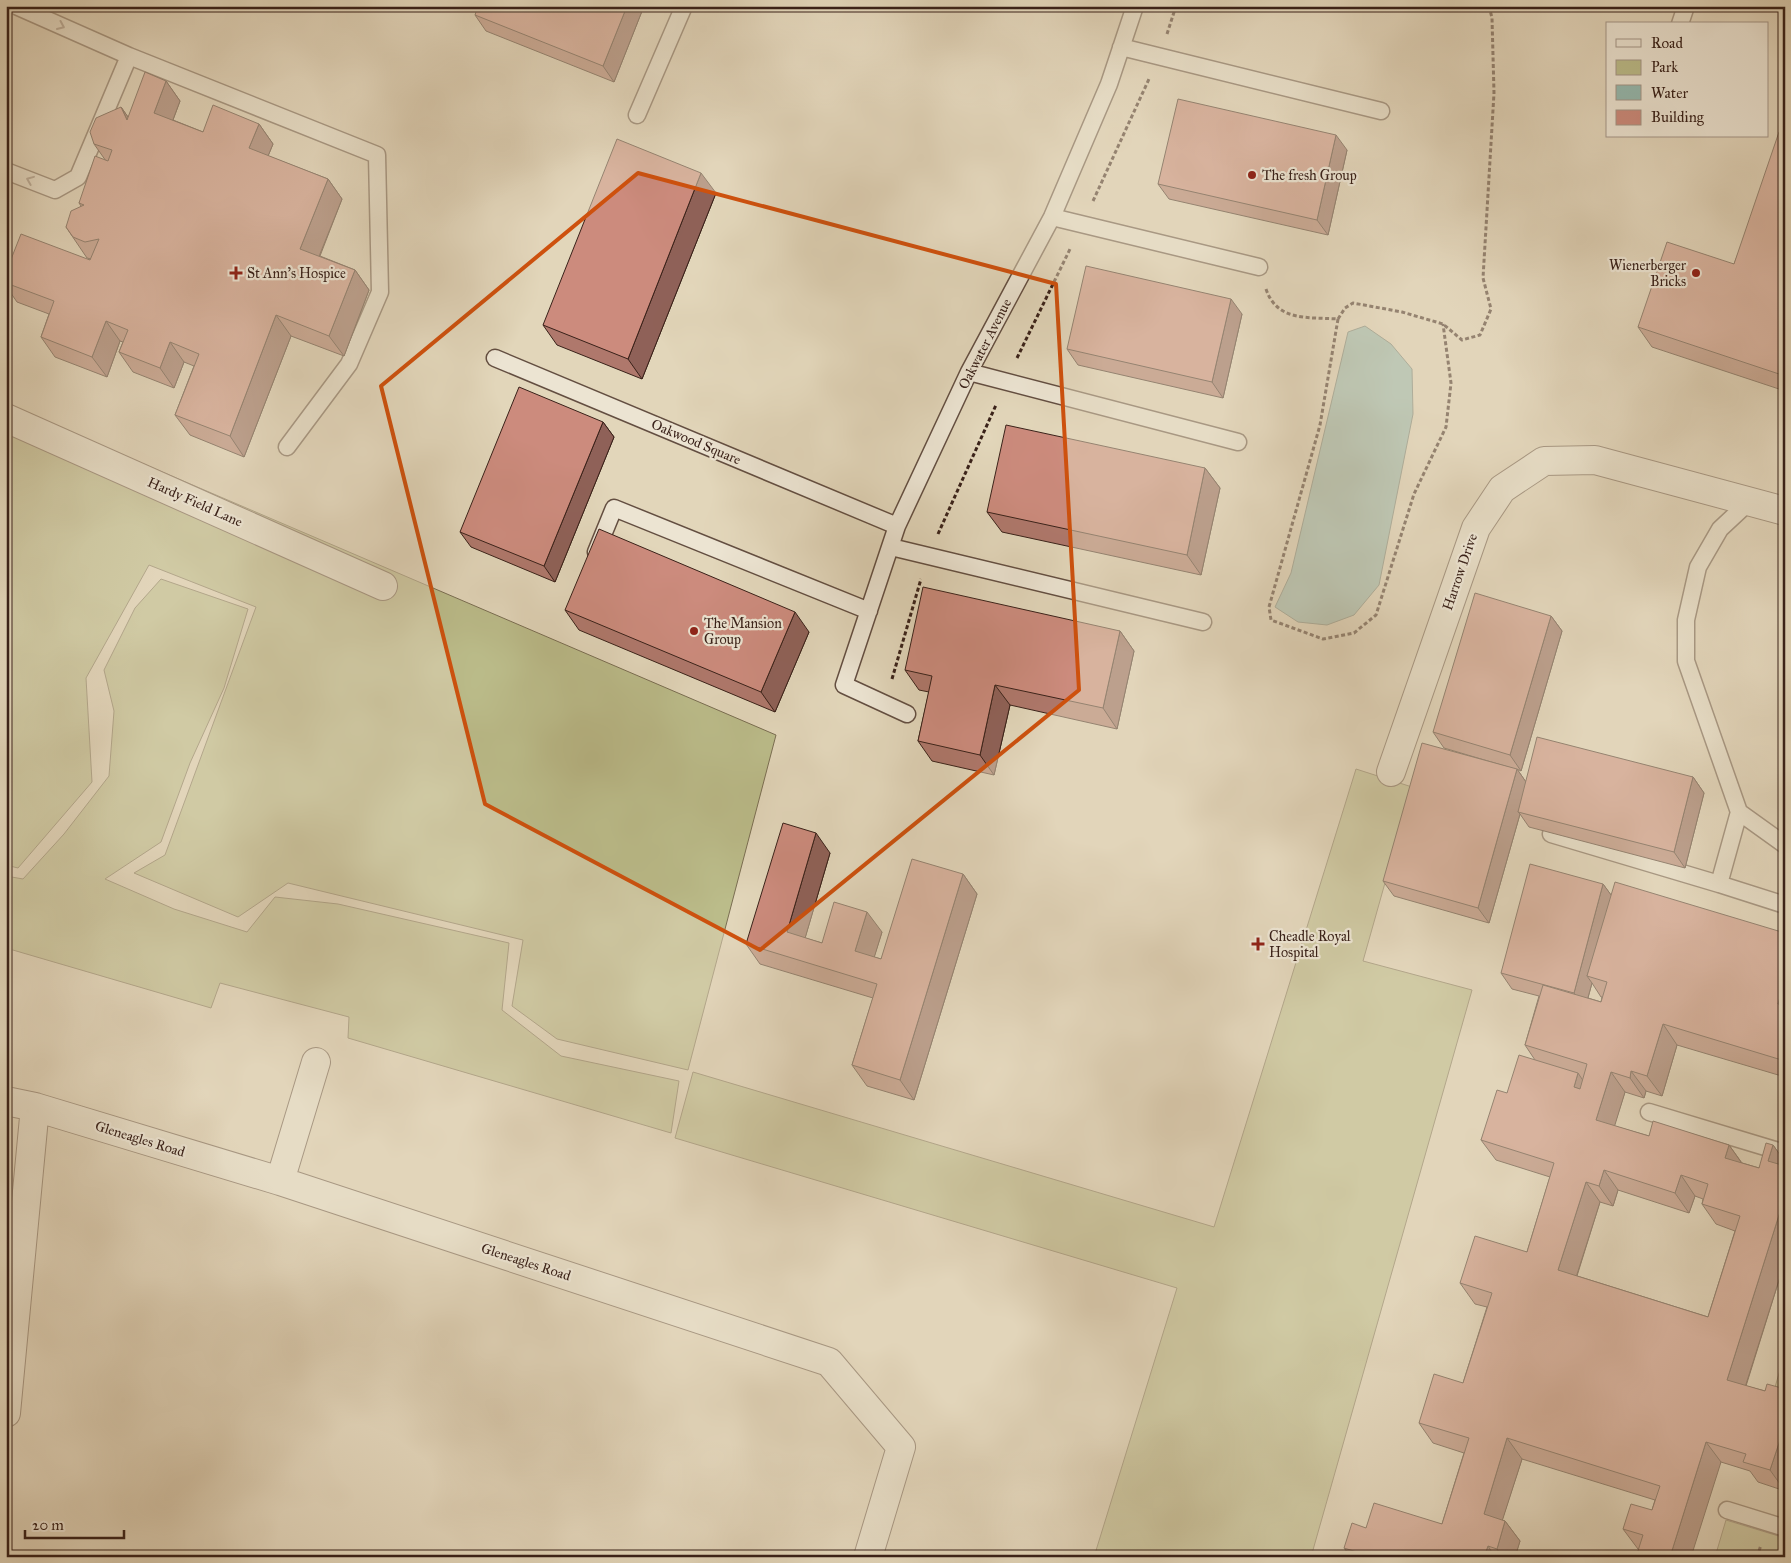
<svg xmlns="http://www.w3.org/2000/svg" width="1791" height="1563" viewBox="0 0 1791 1563" font-family="'IM FELL Great Primer',serif">
<style>
.green{fill:#bbbc8a;stroke:#7a6e52}
.water{fill:#95b9af;stroke:#707c73}
.lines{fill:none;stroke-linecap:round;stroke-linejoin:round}
.service-casing{stroke:#634e41;stroke-width:19}
.minor-casing{stroke:#634e41;stroke-width:30}
.path{stroke:#392119;stroke-width:3;stroke-dasharray:4 2.5;stroke-linecap:butt}
.service{stroke:#ece4d2;stroke-width:16}
.minor{stroke:#ece4d2;stroke-width:28}
.wall{fill:#af786c;stroke:#392119;fill-rule:evenodd}
.shaded-wall{fill:#8f6158;stroke:#392119}
.building{fill:#cc8b7d;stroke:#392119;fill-rule:evenodd}
.oneway{stroke:#928276}
.marked{fill:none;stroke:#ce510e;stroke-width:4;stroke-linejoin:round}
.poi-dot{fill:#8f2418;stroke:#ece4d2;stroke-width:2}
.labels{text-anchor:middle;dominant-baseline:central;stroke-width:4.5;stroke-linejoin:round;paint-order:stroke}
.poi-label{font-size:14px;fill:#392119;stroke:#ece4d2;text-anchor:start}
.street-label{font-size:14px;fill:#392119;stroke:#ece4d2}
</style>
<rect width="100%" height="100%" fill="#e2d6ba"/>
<filter id="stains"><feTurbulence type="fractalNoise" baseFrequency=".004" numOctaves="4"/><feColorMatrix values="0 0 0 0 .2 0 0 0 0 .09 0 0 0 0 .02 0 0 0 .5 -.17"/></filter>
<radialGradient id="worn" r=".72"><stop offset=".6" stop-color="#630" stop-opacity="0"/><stop offset="1" stop-color="#630" stop-opacity=".3"/></radialGradient>
<path class="green" d="M6 405 776 735 688 1070 557 1039 512 1006 523 940 288 883 238 917 134 873 165 855 256 607 149 565 86 678 92 782 18 868 6 865Z
M161 579 248 609 224 688 190 763 161 842 105 879 174 909 247 932 275 897 338 904 509 943 502 1010 561 1056 679 1081 671 1133 348 1038 349 1017 220 983 211 1008 6 948V876L23 879 64 834 109 776 114 711 104 670 135 608Z
M1356 769 1412 787 1363 961 1472 990 1311 1557H1094L1177 1288 675 1138 693 1072 1214 1227Z
M1785 1353V1397L1773 1394Z
M1726 1520 1785 1538V1557H1715Z"/>
<path class="water" d="M1365 326 1391 344 1412 369 1413 414 1379 585 1354 615 1327 625 1298 622 1275 607 1291 573 1348 332Z"/>
<g class="lines">
<defs>
<path id="service" d="M16 6 129 56 377 155 380 292 349 364 287 447
M1680 24 1686 6
M1121 47 1381 111
M637 115 684 6
M6 171 55 190 78 177 129 56
M1052 217 1259 267
M495 358 897 526
M969 372 1238 442
M1750 501 1720 529 1698 567 1686 620V661L1739 812 1785 845
M891 547 1203 622
M596 552 614 508 869 611
M907 714 844 685 897 526 969 372 1052 217 1109 84 1135 6
M1551 834 1719 884 1739 812
M1719 884 1785 905
M1649 1112 1785 1153
M1727 1510 1785 1528"/>
<path id="minor" d="M6 418 383 586
M1391 772 1476 528 1502 489 1544 461 1595 460 1785 511
M6 1101 35 1107 280 1181 829 1362 901 1447 868 1557
M280 1181 316 1062
M6 1413 35 1107"/>
</defs>
<use href="#service" class="service-casing"/>
<use href="#minor" class="minor-casing"/>
<path class="path" d="M1167 34 1176 6
M1093 201 1149 79
M1266 289C1277 322 1309 317 1338 319L1345 308 1353 303 1402 312 1443 324 1462 340 1480 335 1491 309 1483 278 1494 93 1492 18 1489 6
M1338 319 1320 425 1269 607 1271 620 1323 639 1354 633 1376 615 1414 494 1446 427 1451 383 1443 324
M1017 358 1071 247
M938 534 996 405
M892 679 921 579
M1757 1557 1761 1545"/>
<use href="#service" class="service"/>
<use href="#minor" class="minor"/>
</g>
<path class="wall" d="M644 6 614 82 486 31 475 15Z
M166 81 180 101 173 120 203 132 259 124 273 144 268 156 328 179 342 199 320 256 355 270 369 290 344 356 291 336 244 457 190 435 175 415 194 366 184 362 174 388 133 372 119 352 123 342 120 341 107 377 55 357 41 337 49 314 17 302 6 286V272L90 260 91 259 87 258 66 227 81 206 79 203 106 161 94 144 121 107 128 117Z
M1785 134V391L1652 347 1638 327 1734 264Z
M1347 150 1328 235 1169 199 1158 184Z
M716 193 642 379 557 345 543 325Z
M1242 314 1223 398 1078 365 1067 349Z
M603 422 614 437 555 582 471 547 460 532Z
M1205 468 1220 488 1201 575 1002 532 987 512Z
M565 610 809 632 775 712 579 630Z
M1551 616 1562 631 1521 771 1517 769 1526 782 1693 777 1704 793 1685 868 1529 827 1520 814 1489 923 1394 896 1383 881 1515 769 1444 748 1433 732Z
M1120 631 1134 651 1117 729 1010 705 994 775 932 761 918 741 929 692 919 690 905 670Z
M830 853 805 938 822 943 882 932 874 957 881 959 963 874 977 894 914 1100 867 1086 852 1065 873 998 760 964 746 944Z
M1603 884 1611 895 1785 933V1077L1677 1045 1662 1096 1646 1091 1644 1098 1625 1092 1614 1126 1649 1136 1729 1145 1742 1163 1759 1168 1773 1145 1785 1162V1261L1746 1386 1765 1391 1785 1389V1491L1758 1482 1750 1471 1721 1462 1638 1549 1623 1529 1652 1510 1655 1500 1522 1459 1502 1520 1505 1521 1520 1541 1515 1557H1351L1344 1548 1366 1528 1442 1524 1464 1453 1433 1443 1419 1423 1463 1383 1487 1307 1475 1304 1460 1283 1527 1252 1550 1177 1496 1160 1481 1140 1507 1093 1535 1060 1525 1045 1539 996 1512 989 1501 973ZM1592 983 1601 997H1602L1601 1002 1588 998ZM1618 1190 1689 1213 1695 1196 1703 1199 1702 1204 1716 1224 1735 1231 1708 1317 1577 1276 1600 1202 1613 1206Z"/>
<path class="shaded-wall" d="M627 6H644L614 82 603 66Z
M166 81 180 101 168 133 154 113Z
M121 107 135 127 127 120Z
M259 124 273 144 263 168 249 148Z
M1336 135 1347 150 1328 235 1317 220Z
M701 173 716 193 642 379 628 359Z
M328 179 342 199 314 269 300 249Z
M355 270 369 290 344 356 329 336Z
M1231 299 1242 314 1223 398 1212 382Z
M276 315 291 336 244 457 230 436Z
M106 321 120 341 107 377 92 357Z
M170 342 184 362 174 388 160 368Z
M603 422 614 437 555 582 544 566Z
M1205 468 1220 488 1201 575 1187 555Z
M795 612 809 632 775 712 761 692Z
M1551 616 1562 631 1521 771 1510 755Z
M1120 631 1134 651 1117 729 1103 708Z
M995 685 1010 705 994 775 980 755Z
M1517 769 1528 785 1518 812 1520 814 1489 923 1478 908Z
M1693 777 1704 793 1685 868 1674 852Z
M816 833 830 853 801 952 787 932Z
M963 874 977 894 914 1100 900 1080Z
M1603 884 1614 899 1587 976 1592 983 1585 1008 1574 993Z
M867 912 882 932 870 971 855 951Z
M1785 979V1014L1778 1004Z
M1663 1024 1677 1045 1662 1096 1647 1076Z
M1631 1071 1646 1091 1644 1098 1630 1078Z
M1611 1072 1625 1092 1610 1141 1596 1120Z
M1578 1073 1592 1094 1574 1087Z
M1729 1145 1743 1165 1725 1158Z
M1773 1145 1785 1162V1172L1768 1161Z
M1604 1170 1618 1190 1613 1206 1599 1186Z
M1681 1175 1695 1196 1689 1213 1675 1193Z
M1586 1182 1600 1202 1572 1290 1558 1270Z
M1785 1196V1261L1741 1400 1727 1380Z
M1785 1425V1491L1770 1470Z
M1507 1438 1522 1459 1498 1534 1484 1514Z
M1706 1442 1721 1462 1691 1557H1670Z
M1505 1521 1520 1541 1515 1557H1502L1497 1549Z
M1488 1546 1495 1557H1484Z"/>
<path class="building" d="M478 6H627L603 66 475 15Z
M145 72 166 81 154 113 203 132 213 105 259 124 249 148 328 179 300 249 355 270 329 336 276 315 230 436 175 415 199 354 170 342 160 368 119 352 128 330 106 321 92 357 41 337 54 301 6 283V272L21 234 90 260 99 239 85 242 73 237 66 227 71 211 84 205 79 203 95 156 108 161 112 150 94 144 90 132 96 118 121 107 127 120Z
M1178 99 1336 135 1317 220 1158 184Z
M1779 132 1785 134V376L1638 327 1667 242 1734 264Z
M617 139 701 173 628 359 543 325Z
M1086 266 1231 299 1212 382 1067 349Z
M519 387 603 422 544 566 460 532Z
M1006 425 1205 468 1187 555 987 512Z
M599 529 795 612 761 692 565 610Z
M923 587 1120 631 1103 708 995 685 980 755 918 741 932 676 905 670Z
M1475 593 1551 616 1510 755 1433 732Z
M1537 737 1693 777 1674 852 1518 812Z
M1422 743 1517 769 1478 908 1383 881Z
M783 823 816 833 787 932 822 943 834 902 867 912 855 951 881 959 912 859 963 874 900 1080 852 1065 877 984 746 944Z
M1530 864 1603 884 1574 993 1501 973Z
M1615 882 1785 933V979L1778 1004 1785 1006V1061L1663 1024 1647 1076 1631 1071 1630 1078 1611 1072 1596 1120 1649 1136 1653 1121 1729 1145 1725 1158 1759 1168 1766 1143 1773 1145 1768 1161 1785 1166V1196L1727 1380 1765 1391 1767 1384 1785 1389V1425L1770 1470 1743 1462 1746 1454 1706 1442 1670 1557H1636L1643 1535 1623 1529 1631 1504 1652 1510 1660 1486 1507 1438 1484 1514 1505 1521 1497 1549 1488 1546 1484 1557H1373L1344 1548 1352 1523 1366 1528 1374 1503 1442 1524 1469 1438 1419 1423 1434 1374 1463 1383 1492 1293 1460 1283 1475 1236 1527 1252 1554 1163 1481 1140 1497 1090 1507 1093 1519 1055 1578 1073 1574 1087 1580 1089 1587 1064 1525 1045 1543 985 1601 1002 1607 982 1587 976ZM1604 1170 1675 1193 1681 1175 1708 1184 1702 1204 1740 1216 1708 1317 1558 1270 1586 1182 1599 1186Z"/>
<defs><path id="oneway-chevron" d="M-2-3.5L2.5 0L-2 3.5" fill="none" stroke-width="1.6" stroke-linecap="round" stroke-linejoin="round" transform="scale(1.25)"/></defs>
<g class="oneway">
<use href="#oneway-chevron" transform="translate(61 26) rotate(24)"/>
<use href="#oneway-chevron" transform="translate(30 180) rotate(-158)"/>
</g>
<path d="M0 0H1791V1563H0ZM638 173 1056 284 1079 690 760 950 485 804 381 386Z" fill="#e2d6ba" fill-opacity=".55" fill-rule="evenodd"/>
<path class="marked" d="M638 173 1056 284 1079 690 760 950 485 804 381 386Z"/>
<g class="poi-dot">
<circle cx="1252" cy="175" r="5"/>
<path d="M233.5 265.5h5v5h5v5h-5v5h-5v-5h-5v-5h5z"/>
<circle cx="1696" cy="273" r="5"/>
<circle cx="694" cy="631" r="5"/>
<path d="M1255.5 936.5h5v5h5v5h-5v5h-5v-5h-5v-5h5z"/>
</g>
<g class="labels">
<g class="poi-label">
<text x="1262" y="175">The fresh Group</text>
<text x="1686" y="265" text-anchor="end">Wienerberger<tspan x="1686" dy="16">Bricks</tspan></text>
<text x="247" y="273">St Ann's Hospice</text>
<text x="704" y="623">The Mansion<tspan x="704" dy="16">Group</tspan></text>
<text x="1269" y="936">Cheadle Royal<tspan x="1269" dy="16">Hospital</tspan></text>
</g>
<g class="street-label">
<text transform="translate(985 344) rotate(-63)">Oakwater Avenue</text>
<text transform="translate(696 442) rotate(23)">Oakwood Square</text>
<text transform="translate(195 502) rotate(24)">Hardy Field Lane</text>
<text transform="translate(1460 572) rotate(-71)">Harrow Drive</text>
<text transform="translate(140 1139) rotate(17)">Gleneagles Road</text>
<text transform="translate(526 1262) rotate(18)">Gleneagles Road</text>
</g>
</g>
<rect width="1791" height="1563" fill="none" stroke="#e2d6ba" stroke-width="25"/>
<rect x="8" y="8" width="1776" height="1548" fill="none" stroke="#392119" stroke-width="2.5"/>
<rect x="12" y="12" width="1766" height="1538" fill="none" stroke="#392119"/>
<rect x="1606" y="22" width="162" height="115" fill="#ece4d2" stroke="#a49688"/>
<rect x="1616" y="39" width="25" height="8" fill="#ece4d2" stroke="#a49688"/>
<text x="1651" y="48" font-size="15" fill="#392119">Road</text>
<rect x="1616" y="60" width="25" height="15" fill="#bbbc8a" stroke="#a49688"/>
<text x="1651" y="72" font-size="15" fill="#392119">Park</text>
<rect x="1616" y="85" width="25" height="15" fill="#95b9af" stroke="#a49688"/>
<text x="1651" y="98" font-size="15" fill="#392119">Water</text>
<rect x="1616" y="110" width="25" height="15" fill="#cc8b7d" stroke="#a49688"/>
<text x="1651" y="122" font-size="15" fill="#392119">Building</text>
<path d="M25 1530v8h99v-8" fill="none" stroke="#392119" stroke-width="2.5"/>
<text x="32" y="1530" font-size="15" fill="#392119" stroke="#ece4d2" stroke-width="4" paint-order="stroke">20 m</text>
<rect width="100%" height="100%" filter="url(#stains)"/>
<rect width="100%" height="100%" fill="url(#worn)"/>
</svg>
